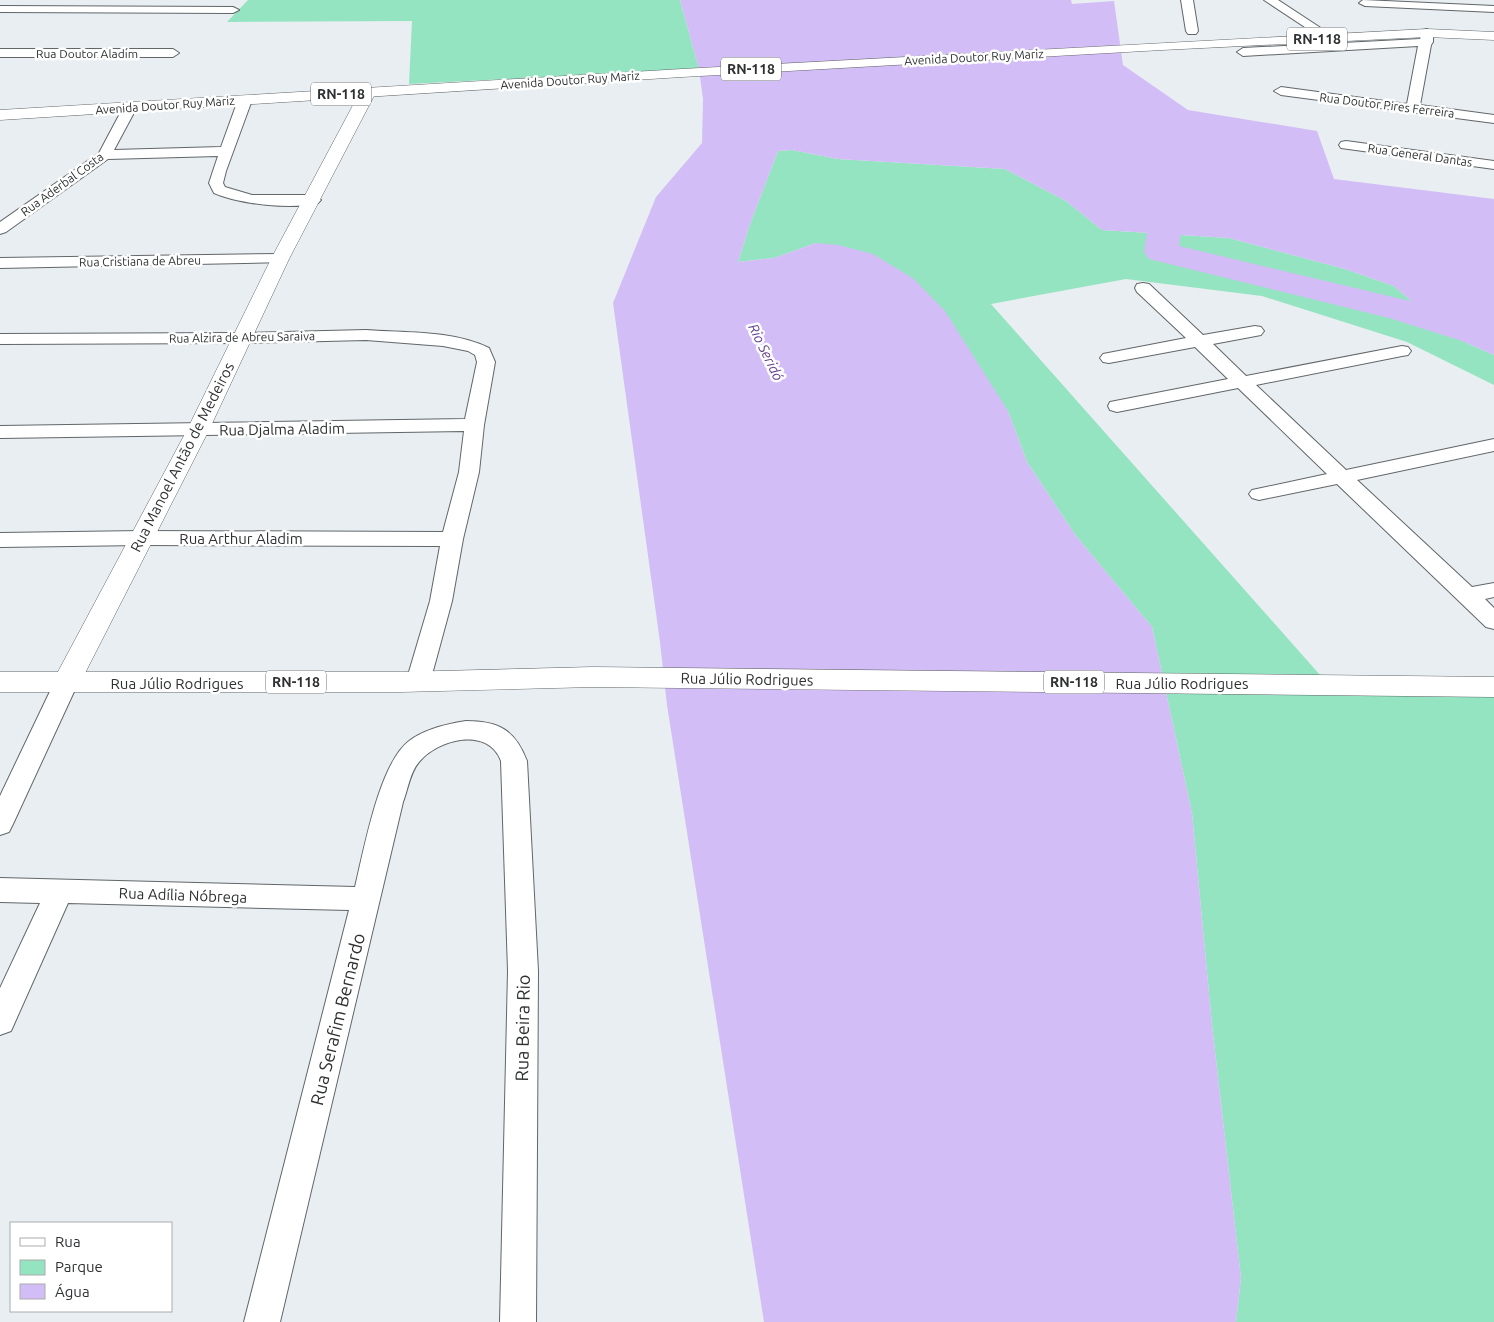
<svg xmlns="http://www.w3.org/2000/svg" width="1494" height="1322" viewBox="0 0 1494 1322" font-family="Ubuntu,sans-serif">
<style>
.green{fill:#94e4c1}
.water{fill:#d3bdf6}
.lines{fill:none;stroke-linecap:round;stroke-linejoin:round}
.river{fill:#d3bdf6;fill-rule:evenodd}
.minor-casing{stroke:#616669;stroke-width:2}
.tertiary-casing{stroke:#616669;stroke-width:1}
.primary-casing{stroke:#616669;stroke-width:1}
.minor{fill:#fff;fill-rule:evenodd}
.tertiary{fill:#fff;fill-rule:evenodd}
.primary{fill:#fff;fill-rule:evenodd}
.labels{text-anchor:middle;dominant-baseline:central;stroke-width:5;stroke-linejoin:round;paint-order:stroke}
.far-street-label{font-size:12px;fill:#2e3032;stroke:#fff}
.shield{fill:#fff;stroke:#6d6e70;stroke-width:1}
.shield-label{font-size:14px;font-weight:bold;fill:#2e3032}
.far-water-label{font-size:14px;font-style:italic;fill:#643f90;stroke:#fff}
.street-label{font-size:15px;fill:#2e3032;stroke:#fff}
.near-street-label{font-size:18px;fill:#2e3032;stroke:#fff}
</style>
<rect width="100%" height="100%" fill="#e8eef1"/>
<path class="green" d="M248 0H680L699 69 409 84 412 21 227 22Z
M792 150 838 159 1005 169 1066 201 1102 230 1229 238 1345 269 1394 286 1451 336 1494 355V385L1407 342 1262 296 1126 279 991 304 1320 675 1494 682V1322H1236L1241 1278 1212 1025 1192 813 1152 627 1076 536 1027 462 1008 411 816 243 774 258 738 262 750 224 778 151Z"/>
<path class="water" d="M680 0H1071L1072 4 1114 1 1123 65 1188 110 1317 131 1334 179 1494 199V355L1451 336 1394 286 1345 269 1229 238 1102 230 1066 201 1005 169 838 159 792 150 778 151 750 224 738 262 774 258 816 243 838 245 873 254 914 279 945 311 1008 411 1027 462 1076 536 1152 627 1192 813 1212 1025 1241 1278 1236 1322H764L667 705 660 642 613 303 656 197 702 143 703 99 699 69Z"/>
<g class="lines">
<path class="river" d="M1113 191 1178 213 1183 220 1179 246 1414 302 1494 328V351L1389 318 1149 259 1144 252 1148 225 1101 208 1097 201 1101 194Z"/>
<defs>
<path id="minor" d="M1181 0H1193L1198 31 1196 34H1188L1186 31Z
M1264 0H1278L1336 38 1334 41H1326Z
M1363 0 1494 6V12L1365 6 1359 3Z
M0 6 233 7 239 10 233 13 0 12Z
M1427 29 1433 33V42L1431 45 1420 105 1494 115V123L1281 95 1274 91 1281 87 1407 104 1418 46 1243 56 1237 52 1243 48 1420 39 1423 30Z
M0 49H173L179 53 173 57H0Z
M245 96 252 100 226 171 223 183 225 187 252 195H313L318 197 321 200 318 203C292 210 239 204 214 193L209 183 218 156 108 159 6 232 0 234V222L99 153 125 104 130 103 137 107 114 150 221 147 238 100Z
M1346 141 1494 161V169L1341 148 1339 145 1341 142Z
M280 254 286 256 288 259 286 262 0 268V258Z
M1143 283 1149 284 1203 335 1255 326 1261 327 1264 331 1261 335 1213 344 1246 376 1402 346 1408 347 1411 351 1408 355 1402 356 1256 385 1346 470 1494 439V451L1357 480 1472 587 1494 583V597L1485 599 1494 608V629L1486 627 1337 484 1259 500 1252 498 1249 494 1252 490 1327 474 1238 388 1117 412 1110 410 1108 406 1110 402 1228 379 1195 347 1109 363 1103 362 1100 358 1103 354 1186 338 1137 292 1135 288 1137 284Z
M366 330C406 333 453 330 489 348L495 362 484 425 479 472 463 539 452 601 430 682 427 688 418 691 409 688 406 682 430 601 440 546 142 545 0 547V533L142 531 443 532 459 472 464 431 0 438V426L465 419 477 362 475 355 468 351 443 346 366 340 242 343 0 344V334L242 333Z
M66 674 75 677 78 683 13 824 9 832 0 835V796L54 683 57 677Z
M466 721C499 721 515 730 527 761L538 971 536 1322H500L508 971 501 761C488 726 438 739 419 762 410 772 408 789 403 802L280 1322H244L349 910 68 903 11 1031 0 1035V988L40 903 0 902V878L355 887C364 850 379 764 409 741 425 729 446 724 466 721Z"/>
<path id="tertiary" d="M368 87 373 89 376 92 289 259 209 430 80 683 76 690 66 693 56 690 52 683 187 430 271 259 360 92 363 89Z"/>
<path id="primary" d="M1427 29 1494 32V40L1427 37 1162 50 682 77 0 120V110L682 69Z
M593 667 1494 677V697L593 687 401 692H0V672H401Z"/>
</defs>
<use href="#minor" class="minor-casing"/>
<use href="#tertiary" class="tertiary-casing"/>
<use href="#primary" class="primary-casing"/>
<use href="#minor" class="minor"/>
<use href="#tertiary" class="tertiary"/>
<use href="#primary" class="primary"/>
</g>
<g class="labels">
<g class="far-street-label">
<text x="87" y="53">Rua Doutor Aladim</text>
<text transform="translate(974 57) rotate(-3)">Avenida Doutor Ruy Mariz</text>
<text transform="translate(570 80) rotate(-4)">Avenida Doutor Ruy Mariz</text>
<text transform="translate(165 105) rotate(-4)">Avenida Doutor Ruy Mariz</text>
<text transform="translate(1387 105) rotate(7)">Rua Doutor Pires Ferreira</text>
<text transform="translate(1420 155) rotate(8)">Rua General Dantas</text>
<text transform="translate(62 184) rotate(-36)">Rua Aderbal Costa</text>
<text transform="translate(140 261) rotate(-1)">Rua Cristiana de Abreu</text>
<text transform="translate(242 337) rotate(-1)">Rua Alzira de Abreu Saraiva</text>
</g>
<g class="shield">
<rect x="1287" y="27.5" width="60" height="23" rx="4"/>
<rect x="721" y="57.5" width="60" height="23" rx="4"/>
<rect x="311" y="82.5" width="60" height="23" rx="4"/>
<rect x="266" y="670.5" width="60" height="23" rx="4"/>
<rect x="1044" y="670.5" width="60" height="23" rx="4"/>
</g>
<g class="shield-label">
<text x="1317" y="39">RN-118</text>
<text x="751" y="69">RN-118</text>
<text x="341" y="94">RN-118</text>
<text x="296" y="682">RN-118</text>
<text x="1074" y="682">RN-118</text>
</g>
<g class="far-water-label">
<text transform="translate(766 352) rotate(64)">Rio Seridó</text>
</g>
<g class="street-label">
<text transform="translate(282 429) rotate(-1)">Rua Djalma Aladim</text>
<text transform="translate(182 457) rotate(-63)">Rua Manoel Antão de Medeiros</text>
<text x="241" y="538">Rua Arthur Aladim</text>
<text transform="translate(747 679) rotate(1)">Rua Júlio Rodrigues</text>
<text x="177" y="683">Rua Júlio Rodrigues</text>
<text x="1182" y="683">Rua Júlio Rodrigues</text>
<text transform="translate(183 895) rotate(2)">Rua Adília Nóbrega</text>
</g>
<g class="near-street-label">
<text transform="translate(337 1019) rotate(-76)">Rua Serafim Bernardo</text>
<text transform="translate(522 1028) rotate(-89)">Rua Beira Rio</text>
</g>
</g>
<rect x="10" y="1222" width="162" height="90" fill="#ffffff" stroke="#abacad"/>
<rect x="20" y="1238" width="25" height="8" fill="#ffffff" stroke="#abacad"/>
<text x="55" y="1247" font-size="15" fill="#2e3032">Rua</text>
<rect x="20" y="1260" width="25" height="15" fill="#94e4c1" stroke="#abacad"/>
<text x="55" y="1272" font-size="15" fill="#2e3032">Parque</text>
<rect x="20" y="1284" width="25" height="15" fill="#d3bdf6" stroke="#abacad"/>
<text x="55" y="1297" font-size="15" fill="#2e3032">Água</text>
</svg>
